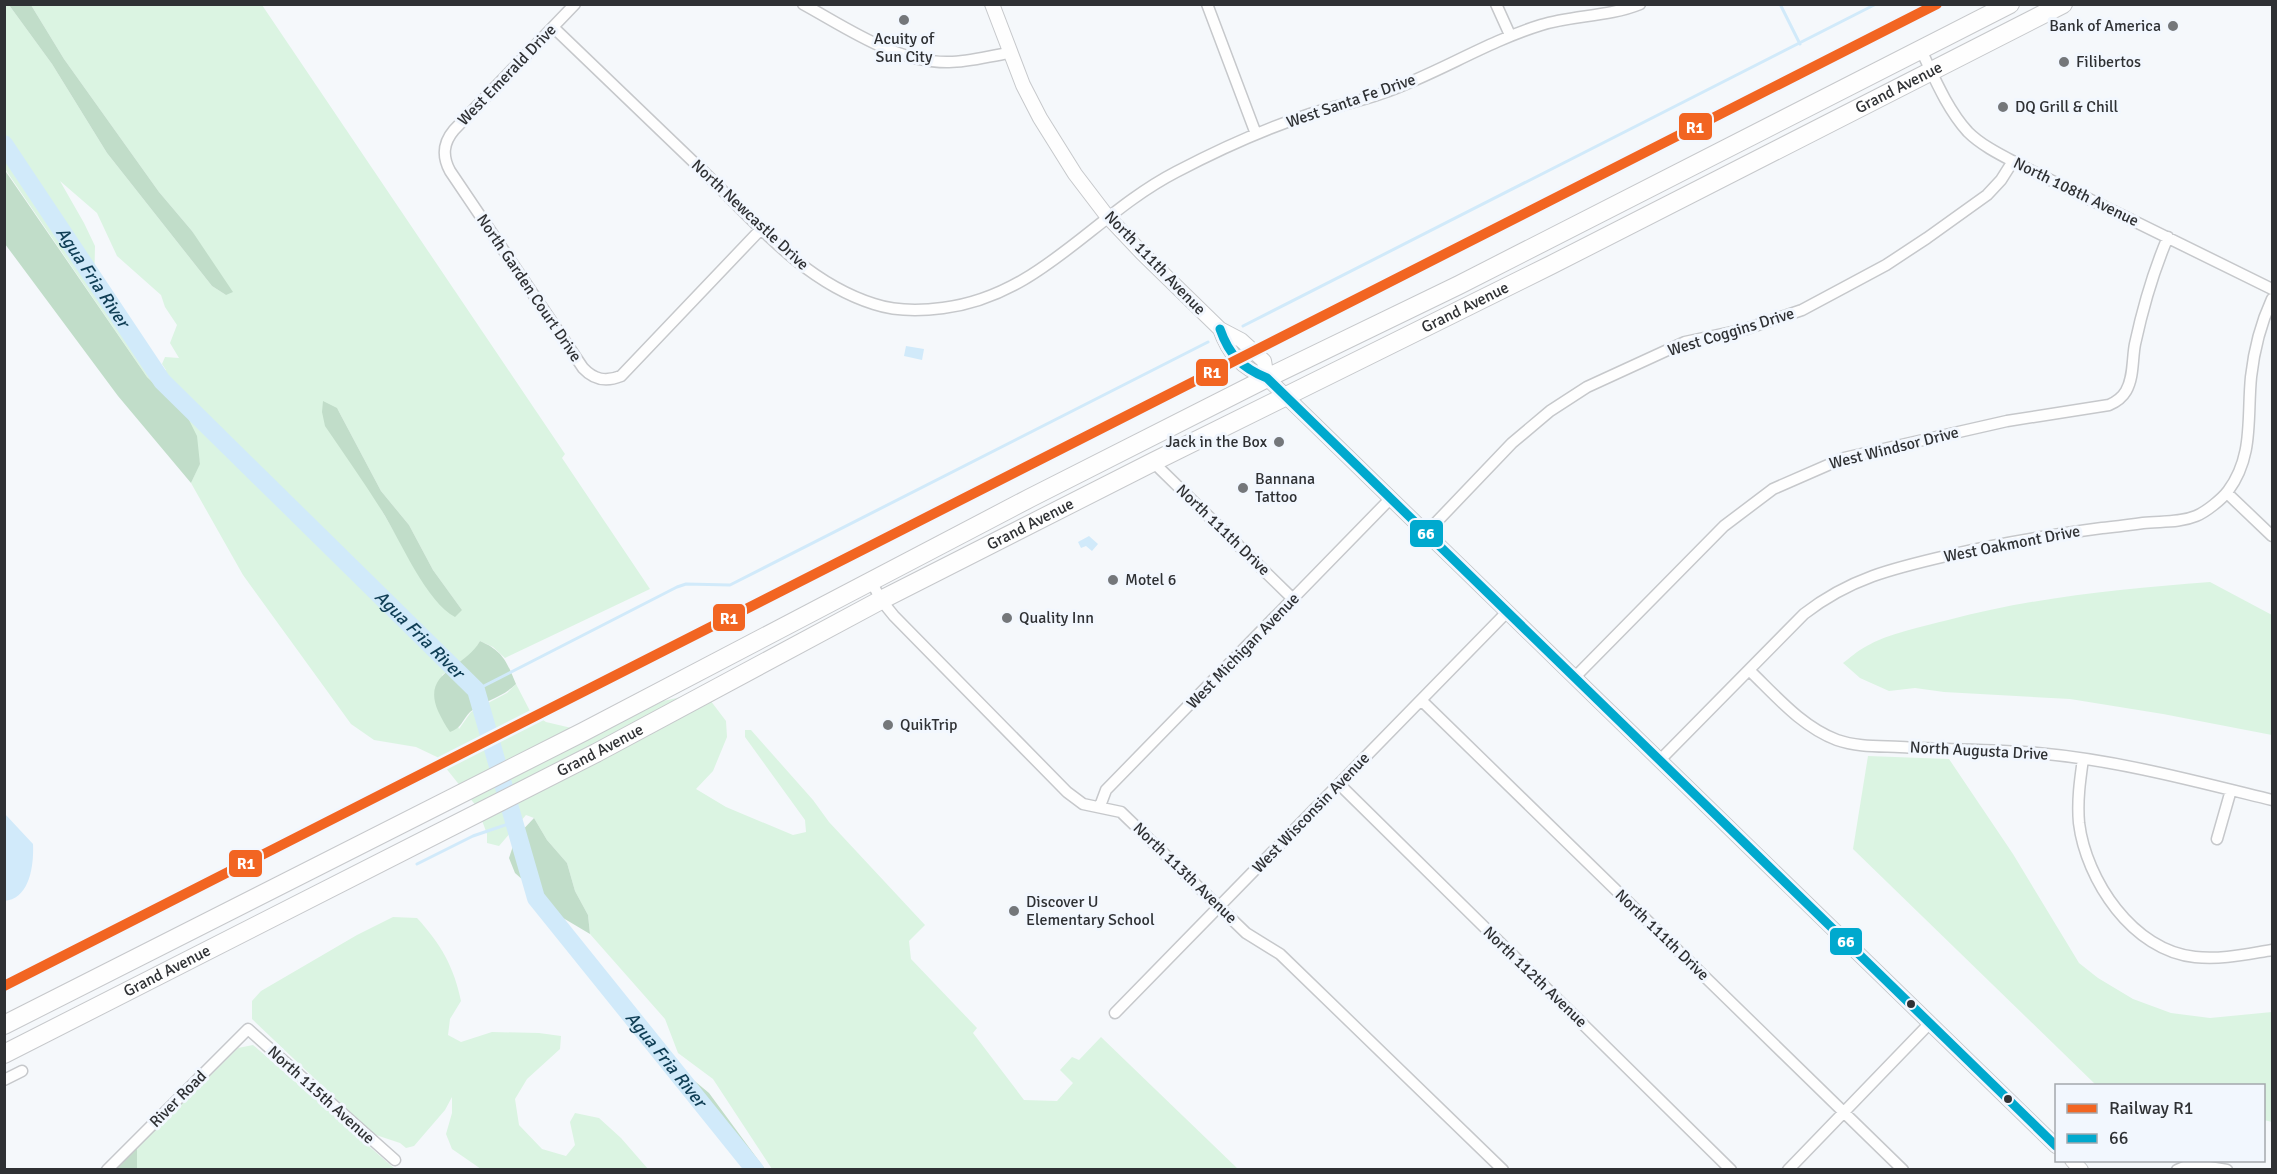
<svg xmlns="http://www.w3.org/2000/svg" width="2277" height="1174" viewBox="0 0 2277 1174" font-family="Signika,sans-serif">
<style>
.green{fill:#dbf4e2;fill-rule:evenodd}
.forest{fill:#c1ddc9}
.water{fill:#d1eafa}
.lines{fill:none;stroke-linecap:round;stroke-linejoin:round}
.stream{stroke:#d1eafa;stroke-width:3}
.river{stroke:#d1eafa;stroke-width:18}
.minor-casing{stroke:#c6c8cb;stroke-width:13}
.tertiary-casing{stroke:#c6c8cb;stroke-width:16}
.trunk-casing{stroke:#c6c8cb;stroke-width:20}
.minor{stroke:#fefefe;stroke-width:10}
.tertiary{stroke:#fefefe;stroke-width:14}
.trunk{stroke:#fefefe;stroke-width:18}
.bus-1-casing{stroke:#f2f7fe;stroke-width:14}
.bus-1{stroke:#00a9ce;stroke-width:9}
.rail-1-casing{stroke:#f2f7fe;stroke-width:15}
.rail-1{stroke:#f26522;stroke-width:10}
.poi-dot{fill:#74777a;stroke:#f2f7fe;stroke-width:2}
.bus-dot{fill:#2f3134;stroke:#f2f7fe;stroke-width:2}
.labels{text-anchor:middle;dominant-baseline:central;stroke-width:6;stroke-linejoin:round;paint-order:stroke}
.poi-label{font-size:16px;fill:#2f3134;stroke:#f2f7fe;text-anchor:start}
.street-label{font-size:16px;fill:#2f3134;stroke:#f2f7fe}
.water-label{font-size:18px;font-style:italic;fill:#0f3e55;stroke:#f2f7fe}
.line-badge{stroke:#f2f7fe;stroke-width:2}
.badge-label{font-size:16px;text-anchor:middle;font-weight:bold;fill:#fff}
</style>
<rect width="100%" height="100%" fill="#f5f8fb"/>
<path class="green" d="M4 5H9L52 64 107 153 212 286 226 295 192 231 159 192 64 59 31 5H262L565 454 562 458 650 589 505 658 493 647 480 641 475 651 442 675 459 729 471 712 507 693 516 684 530 711 546 722 597 734 663 701 704 692 726 721 727 737 713 771 696 789 726 807 793 835 806 832 805 820 745 737V730H751L813 800 829 822 925 925 909 941 911 959 977 1028 973 1033 1024 1100 1057 1101 1073 1083 1060 1070 1072 1057 1079 1060 1101 1037 1238 1169H772L713 1079 678 1053 665 1019 590 934 588 915 575 891 567 863 547 840 534 818 526 815 499 846 487 843V834L477 807 437 757 416 747 374 740 351 724 243 575 191 483 200 463 187 416 147 377 5 169ZM60 181 97 213 117 256 161 295 165 307 177 325 170 343 179 358 165 357 162 364 166 370 155 377 94 292 95 246 84 223ZM337 408 381 491 409 525 433 570 462 610 429 591 382 511Z
M2210 582 2272 615V735L2163 714 2070 699 1944 692 1915 688 1889 691 1860 678 1843 663C1850 658 1857 651 1865 647 1889 633 1921 627 1948 620 2035 597 2120 589 2210 582Z
M1868 756 1949 759 2013 854 2079 963 2098 978 2133 999 2171 1013 2210 1018 2272 1012V1122L2264 1120V1086L2096 1085 1853 849Z
M393 917 417 918C441 944 454 967 461 1001L450 1019 448 1035 461 1042 492 1032 539 1033 561 1036 560 1049 527 1079 515 1099 519 1125 542 1149 566 1156 575 1145 570 1122 575 1113 599 1118 621 1138 648 1169H481L452 1149 446 1134 452 1113V1097L445 1110 414 1146 406 1148 400 1143 373 1134 252 1019V1001L261 991 357 935Z
M253 1045 395 1169H137V1148L238 1048Z"/>
<path class="forest" d="M9 5H31L64 59 159 192 192 231 233 292 226 295 212 286 107 153 52 64Z
M4 169 147 377 187 416 197 436 200 464 191 483 118 396 5 244Z
M323 401 337 408 381 491 409 525 433 570 462 610 455 617C427 603 400 540 382 511 364 482 344 454 325 426L322 412Z
M480 641C503 651 507 662 516 684 502 698 483 701 470 712 462 720 462 728 450 732 445 725 442 719 438 711 421 671 465 669 480 641Z
M534 818 547 840 567 863 575 891 588 915 590 934 553 912 533 889 515 873 509 858 516 837Z
M553 923 575 941 604 980 653 1032 673 1063 709 1093 765 1169H754L704 1103 667 1066 579 965Z
M137 1148V1169H116Z"/>
<path class="water" d="M906 346 924 349 922 360 904 356Z
M1089 536 1098 544 1092 551 1086 546 1081 548 1078 542Z
M5 814 33 844C34 865 30 899 4 901Z"/>
<g class="lines">
<path class="stream" d="M1780 4 1800 44
M1243 326 1876 4
M476 690 677 587 686 584 730 585 1208 342
M417 864 473 836 514 822"/>
<path class="river" id="s1" d="M4 144 162 381 476 690 536 898 755 1170"/>
<defs>
<path id="minor" d="M575 4 454 130C443 143 442 156 450 171L583 368C594 380 606 382 621 376L762 228
M803 4C847 28 896 63 949 62 969 62 989 56 1009 53
M1207 4 1256 134
M1496 4 1510 35
M553 27C604 76 654 124 705 173 755 222 804 282 874 304 895 311 920 311 943 308 1040 296 1093 215 1176 172 1218 150 1264 129 1310 114 1334 106 1359 102 1383 93 1437 74 1486 42 1541 25 1573 15 1608 17 1640 4
M1921 50C1934 77 1947 109 1968 132 1982 146 2003 156 2020 165L2272 289
M1153 462 1293 599
M2227 493 2272 536
M1426 533 1512 443 1550 411 1587 387 1685 342 1746 329 1802 310 1845 287 1886 265 1927 238 1987 195 2001 180 2013 161
M871 581 881 600 894 616 1067 792 1083 804 1121 812 1246 933 1280 954 1503 1170
M1749 670C1776 696 1802 727 1837 740 1857 747 1880 746 1900 747 1946 750 1992 749 2037 753 2117 760 2195 781 2272 800
M1575 677 1724 526 1773 489 1844 458 2007 421 2109 405C2116 402 2122 398 2126 391 2134 377 2132 359 2135 344 2143 307 2153 272 2168 237
M1421 700 1903 1170
M2083 759C2080 780 2077 801 2079 823 2086 880 2133 951 2195 957 2221 960 2247 954 2272 950
M1660 760 1804 614C1850 578 1894 568 1950 555 2000 543 2050 535 2102 528 2115 527 2129 525 2143 523 2161 521 2179 523 2196 516 2206 512 2222 499 2228 491 2254 456 2247 418 2251 377 2254 350 2261 323 2272 299
M1339 784 1731 1170
M1100 806 1106 790 1391 498
M2217 839 2231 790
M1115 1013 1507 612
M4 1080 22 1071
M107 1170 248 1029 395 1160
M1788 1170 1930 1023
M2177 1170 2191 1164 2227 1170"/>
<path id="tertiary" d="M992 4 1023 85 1040 118 1075 174 1107 216 1142 253 1220 329 1241 340 1264 361 1267 378
M1220 329C1229 355 1242 368 1267 378L2056 1146
M2072 1160 2081 1170"/>
<g id="trunk">
<path d="M4 1025 583 732 1030 498 1267 378 1459 285 2010 4"/>
<path id="s2" d="M4 1054 596 753 881 600 1153 462 1551 265 2063 4"/>
</g>
</defs>
<use href="#minor" class="minor-casing"/>
<use href="#tertiary" class="tertiary-casing"/>
<use href="#trunk" class="trunk-casing"/>
<use href="#minor" class="minor"/>
<use href="#tertiary" class="tertiary"/>
<use href="#trunk" class="trunk"/>
<defs>
<path id="bus-1" d="M1220 329C1229 355 1242 368 1267 378L2056 1146"/>
</defs>
<use href="#bus-1" class="bus-1-casing"/>
<use href="#bus-1" class="bus-1"/>
<defs>
<path id="rail-1" d="M4 986 1937 4"/>
</defs>
<use href="#rail-1" class="rail-1-casing"/>
<use href="#rail-1" class="rail-1"/>
</g>
<g class="poi-dot">
<circle cx="904" cy="20" r="6"/>
<circle cx="2173" cy="26" r="6"/>
<circle cx="2064" cy="62" r="6"/>
<circle cx="2003" cy="107" r="6"/>
<circle cx="1279" cy="442" r="6"/>
<circle cx="1243" cy="488" r="6"/>
<circle cx="1113" cy="580" r="6"/>
<circle cx="1007" cy="618" r="6"/>
<circle cx="888" cy="725" r="6"/>
<circle cx="1014" cy="911" r="6"/>
</g>
<g class="bus-dot">
<circle cx="1911" cy="1004" r="5"/>
<circle cx="2008" cy="1099" r="5"/>
</g>
<g class="labels">
<g class="poi-label">
<text x="2161" y="26" text-anchor="end">Bank of America</text>
<text x="904" y="39" text-anchor="middle">Acuity of<tspan x="904" dy="18">Sun City</tspan></text>
<text x="2076" y="62">Filibertos</text>
<text x="2015" y="107">DQ Grill &amp; Chill</text>
<text x="1267" y="442" text-anchor="end">Jack in the Box</text>
<text x="1255" y="479">Bannana<tspan x="1255" dy="18">Tattoo</tspan></text>
<text x="1125" y="580">Motel 6</text>
<text x="1019" y="618">Quality Inn</text>
<text x="900" y="725">QuikTrip</text>
<text x="1026" y="902">Discover U<tspan x="1026" dy="18">Elementary School</tspan></text>
</g>
<g class="street-label">
<text transform="translate(507 75) rotate(-46)">West Emerald Drive</text>
<text stroke="none"><textPath href="#s2" startOffset="2127">Grand Avenue</textPath></text>
<text transform="translate(1351 101) rotate(-19)">West Santa Fe Drive</text>
<text transform="translate(2076 192) rotate(26)">North 108th Avenue</text>
<text transform="translate(750 215) rotate(43)">North Newcastle Drive</text>
<text transform="translate(1155 263) rotate(46)">North 111th Avenue</text>
<text transform="translate(529 288) rotate(56)">North Garden Court Drive</text>
<text stroke="none"><textPath href="#s2" startOffset="1641">Grand Avenue</textPath></text>
<text transform="translate(1731 332) rotate(-17)">West Coggins Drive</text>
<text transform="translate(1894 448) rotate(-14)">West Windsor Drive</text>
<text stroke="none"><textPath href="#s2" startOffset="1155">Grand Avenue</textPath></text>
<text transform="translate(1223 530) rotate(44)">North 111th Drive</text>
<text transform="translate(2012 544) rotate(-11)">West Oakmont Drive</text>
<text transform="translate(1243 651) rotate(-46)">West Michigan Avenue</text>
<text stroke="none"><textPath href="#s2" startOffset="669">Grand Avenue</textPath></text>
<text transform="translate(1979 751) rotate(3)">North Augusta Drive</text>
<text transform="translate(1311 813) rotate(-46)">West Wisconsin Avenue</text>
<text transform="translate(1185 873) rotate(44)">North 113th Avenue</text>
<text transform="translate(1662 935) rotate(44)">North 111th Drive</text>
<text stroke="none"><textPath href="#s2" startOffset="183">Grand Avenue</textPath></text>
<text transform="translate(1535 977) rotate(44)">North 112th Avenue</text>
<text transform="translate(321 1095) rotate(42)">North 115th Avenue</text>
<text transform="translate(178 1099) rotate(-45)">River Road</text>
</g>
<g class="water-label">
<text stroke="none"><textPath href="#s1" startOffset="160">Agua Fria River</textPath></text>
<text stroke="none"><textPath href="#s1" startOffset="646">Agua Fria River</textPath></text>
<text stroke="none"><textPath href="#s1" startOffset="1149">Agua Fria River</textPath></text>
</g>
</g>
<g class="line-badge">
<rect x="1678" y="112" width="35" height="29" rx="6" fill="#f26522"/>
<rect x="1195" y="358" width="34" height="29" rx="6" fill="#f26522"/>
<rect x="1409" y="519" width="35" height="29" rx="6" fill="#00a9ce"/>
<rect x="712" y="603" width="34" height="29" rx="6" fill="#f26522"/>
<rect x="228" y="849" width="35" height="29" rx="6" fill="#f26522"/>
<rect x="1829" y="927" width="34" height="29" rx="6" fill="#00a9ce"/>
</g>
<g class="badge-label">
<text x="1695" y="133">R1</text>
<text x="1212" y="378">R1</text>
<text x="1426" y="539">66</text>
<text x="729" y="624">R1</text>
<text x="246" y="869">R1</text>
<text x="1846" y="947">66</text>
</g>
<rect width="2277" height="1174" fill="none" stroke="#2f3134" stroke-width="12"/>
<rect x="2055" y="1084" width="210" height="78" fill="#f2f7fe" stroke="#a4a8ad" stroke-width="1.5"/>
<rect x="2067" y="1104" width="30" height="9" fill="#f26522" stroke="#a4a8ad" stroke-width="1.5"/>
<text x="2109" y="1114" font-size="18" fill="#2f3134">Railway R1</text>
<rect x="2067" y="1134" width="30" height="9" fill="#00a9ce" stroke="#a4a8ad" stroke-width="1.5"/>
<text x="2109" y="1144" font-size="18" fill="#2f3134">66</text>
</svg>
